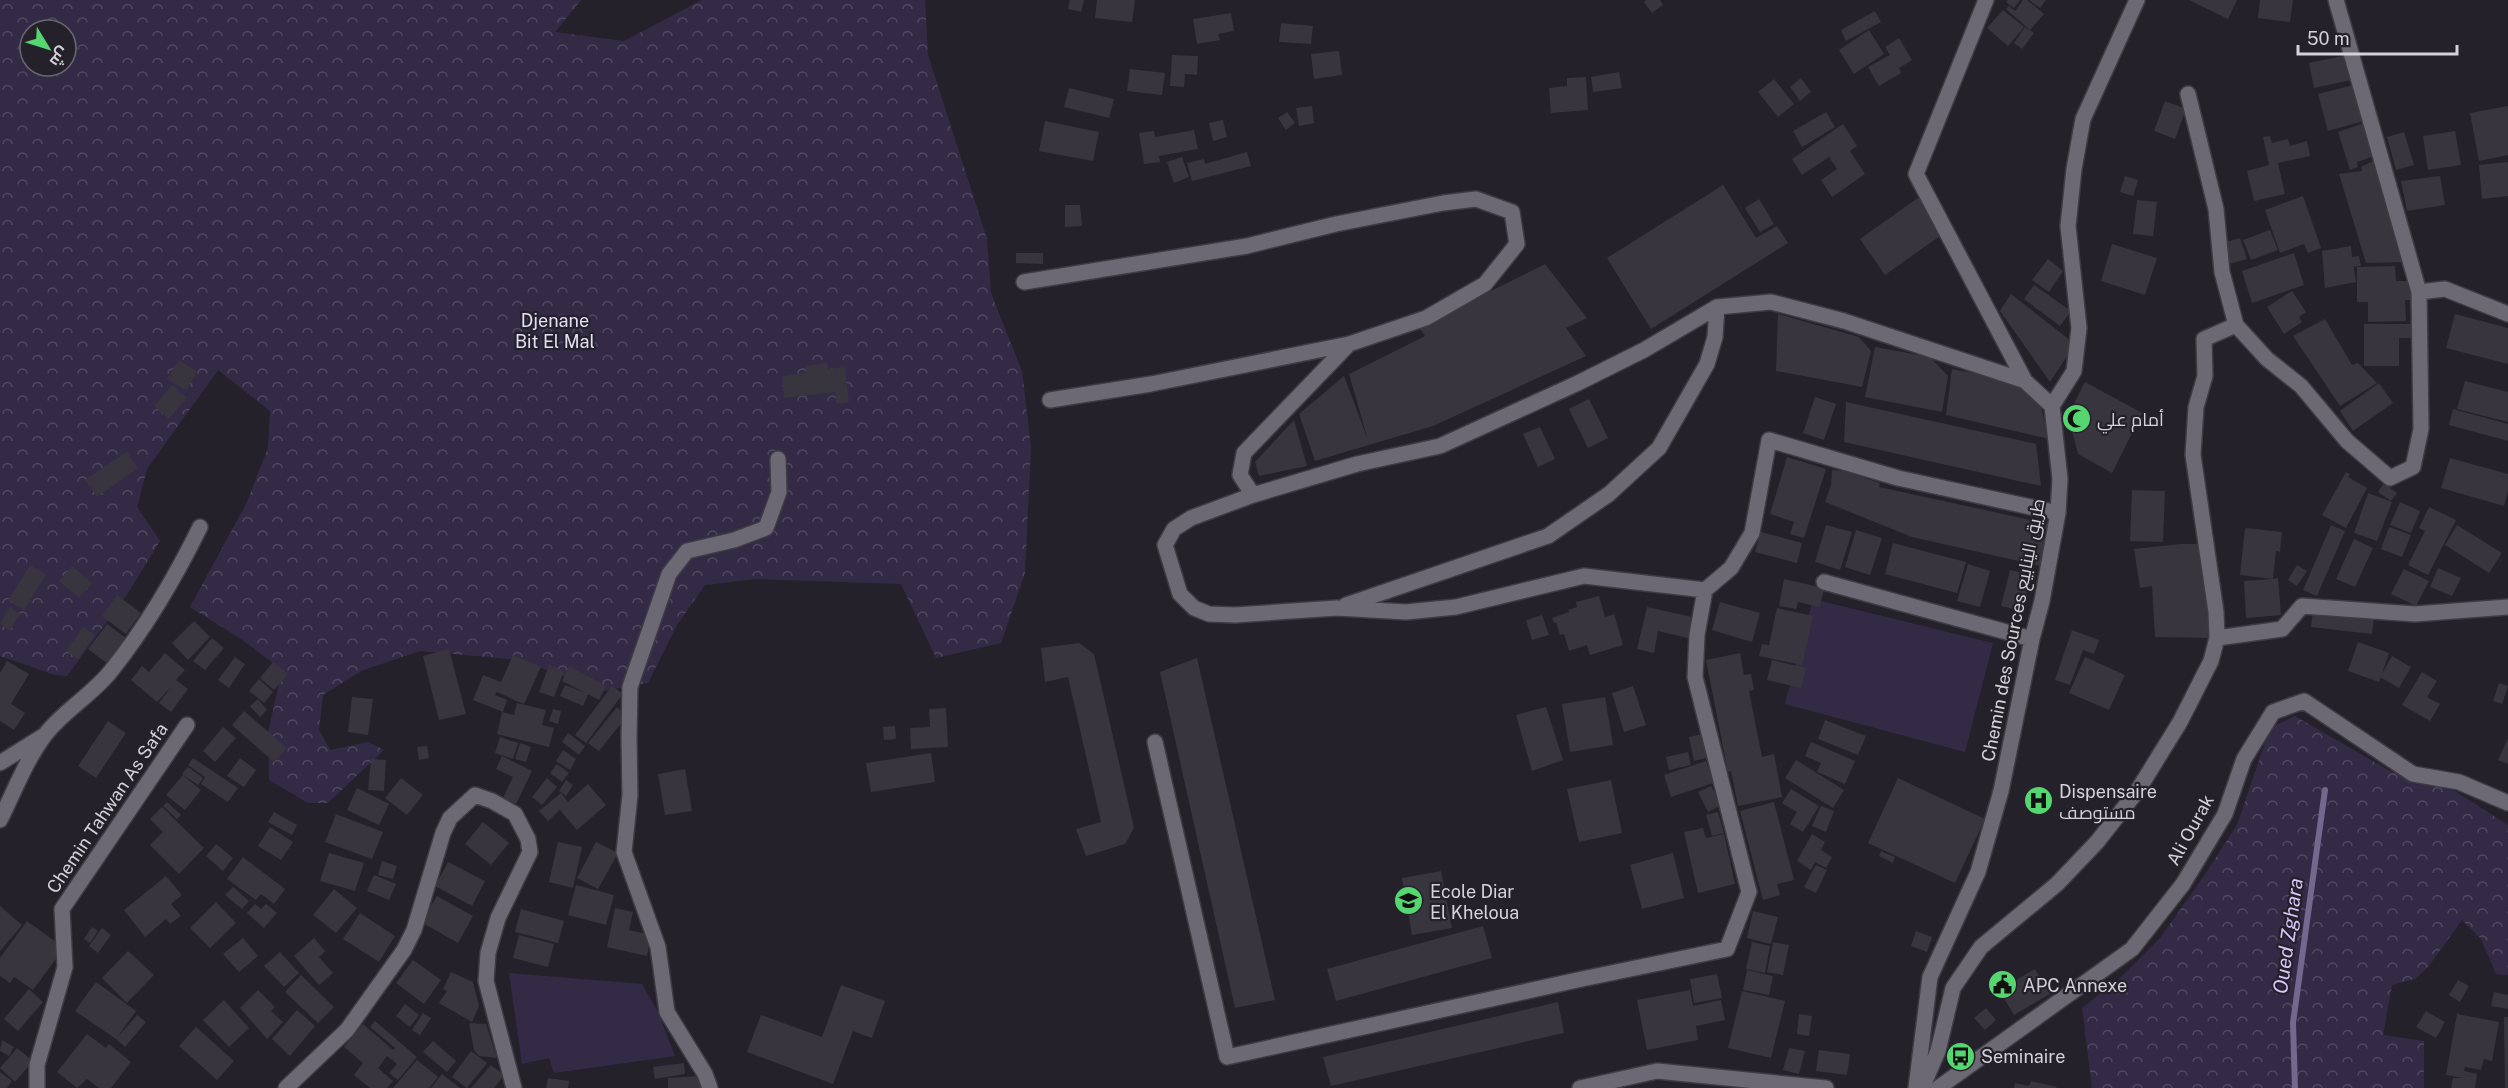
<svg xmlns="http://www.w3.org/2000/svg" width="2508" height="1088" viewBox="0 0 2508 1088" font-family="'Public Sans',Cairo,sans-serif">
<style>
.forest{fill:url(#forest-crowns);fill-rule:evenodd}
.park{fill:#332b46}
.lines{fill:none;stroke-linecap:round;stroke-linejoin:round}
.stream{stroke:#73688e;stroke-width:6}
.building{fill:#38353f}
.minor-casing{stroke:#3d3b43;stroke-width:18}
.minor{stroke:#6c6975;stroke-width:15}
.labels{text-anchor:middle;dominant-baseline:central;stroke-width:4.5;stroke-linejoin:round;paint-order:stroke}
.park-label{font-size:18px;fill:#e3ddf6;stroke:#24212b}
.poi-label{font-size:18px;fill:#d4d2d9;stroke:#24212b;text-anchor:start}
.street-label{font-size:18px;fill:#d4d2d9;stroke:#24212b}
.water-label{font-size:20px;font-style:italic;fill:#d5c6f9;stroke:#24212b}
</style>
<defs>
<pattern id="forest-crowns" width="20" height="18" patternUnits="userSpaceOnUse" patternTransform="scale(1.5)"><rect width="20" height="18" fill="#332b46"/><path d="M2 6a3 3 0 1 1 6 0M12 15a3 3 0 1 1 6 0" fill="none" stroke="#504960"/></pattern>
</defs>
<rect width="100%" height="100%" fill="#24212b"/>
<path class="forest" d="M0 0H581L555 32 624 41 702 0H925L928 55 987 239 991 293 1022 371 1031 447 1025 573 1001 643 936 658 901 584 756 579 705 585 677 625 648 683 603 691 520 660 420 651 361 671 323 695 319 730 330 750 368 742 384 750 328 803H308L269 780 268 733 282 670 244 641 190 607 246 504 268 448 270 411 218 370 147 469 137 507 160 541 128 593 67 676 55 675 0 656ZM30 30H66V66H30Z
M2295 716 2390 771 2455 791 2508 825V975L2496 974 2481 939 2462 920 2428 967 2415 979 2392 985 2383 1035 2424 1041V1088H2092L2082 1008 2121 977 2160 938 2204 876 2237 825 2270 728Z"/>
<path class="park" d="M1813 599 1993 643 1965 752 1785 704Z
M509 973 642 984 658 1012 675 1056 554 1073 549 1058 522 1064Z"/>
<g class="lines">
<path class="stream" d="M2295 1088 2293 1023 2325 790"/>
</g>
<path class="building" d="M1070 0H1084L1081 12 1068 9Z
M1097 0H1135L1132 22 1095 18Z
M1646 0H1660L1663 5 1652 13 1644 2Z
M2008 0H2020L2014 8 2006 2Z
M2023 0H2027L2044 14 2030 30 2006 9 2009 6 2015 11Z
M2029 0H2046L2040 8Z
M2189 0H2237L2228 19Z
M2260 0H2293L2290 22 2258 18Z
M2003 10 2024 27 2008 46 1987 28Z
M1875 11 1881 22 1846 41 1841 30Z
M1231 13 1234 31 1218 34 1220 40 1197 44 1193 19Z
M1281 23 1313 26 1311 44 1279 42Z
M2025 27 2034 33 2022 49 2014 43Z
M1869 30 1884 54 1854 74 1839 50Z
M1899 38 1912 60 1899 68 1901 73 1879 86 1868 67 1890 55 1885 47Z
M1339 51 1342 75 1314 79 1311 54Z
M2352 54 2356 79 2314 88 2309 63Z
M1172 55 1198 56 1197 75 1185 74 1184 87 1170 86Z
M1130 69 1165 73 1162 95 1127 91Z
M1619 72 1622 88 1593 92 1591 77Z
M1586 77 1588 110 1551 113 1549 88 1567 86V78Z
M1801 78 1811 92 1800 101 1790 87Z
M1774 79 1794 104 1778 117 1758 92Z
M2357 84 2367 120 2328 131 2318 94Z
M1069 88 1114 99 1109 118 1064 107Z
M2165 101 2186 109 2175 139 2154 131Z
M1312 106 1314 123 1299 126 1296 108Z
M2508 106V155L2479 161 2470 113Z
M1287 112 1295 123 1286 130 1278 118Z
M1826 112 1835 127 1802 147 1793 131Z
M1223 120 1227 137 1213 141 1209 123Z
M1045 121 1099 132 1093 161 1039 151Z
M2367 122 2377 155 2357 162 2358 167 2350 170 2338 132Z
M1843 124 1857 146 1850 151 1865 174 1832 197 1821 180 1837 169 1829 157 1802 175 1792 159Z
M1194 130 1198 149 1159 156 1160 162 1144 164 1139 133 1154 131 1155 137Z
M2455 131 2461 165 2428 170 2423 136Z
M2404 132 2414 165 2396 170 2387 137Z
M2270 136 2272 143 2288 139 2290 146 2307 141 2310 156 2278 163 2285 194 2254 201 2247 171 2269 165 2263 137Z
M1247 152 1251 166 1192 181 1187 163 1204 159 1205 164Z
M1182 157 1189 177 1174 183 1167 162Z
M2373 161 2400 243 2404 262 2366 263 2339 174 2362 171 2361 167Z
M2508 162V196L2482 199 2479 165Z
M2125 176 2138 180 2133 196 2120 192Z
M2440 176 2445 205 2407 211 2401 181Z
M1723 185 1756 238 1777 226 1788 243 1651 329 1607 258Z
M1922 195 1947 231 1885 275 1860 239Z
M2303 196 2321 248 2308 253 2304 244 2280 253 2265 210Z
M1759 199 1774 224 1760 232 1745 208Z
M2137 200 2157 202 2153 236 2133 234Z
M1065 205H1080L1082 226 1065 227Z
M2270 230 2278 250 2251 260 2243 240Z
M2240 238 2247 259 2229 264 2223 243Z
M2112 244 2157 258 2145 295 2101 281Z
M2351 246 2352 257 2359 256 2361 266 2351 267H2354L2356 282 2325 288 2322 251Z
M1016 253H1043V264L1016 263Z
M2294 253 2304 285 2252 303 2242 271Z
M2048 259 2063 271 2049 292 2032 280Z
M1545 264 1587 318 1566 328 1586 356 1433 426 1315 461 1299 414 1344 376 1368 440 1349 374 1425 336 1419 327Z
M2395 266 2396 281H2411V300H2405L2406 321 2368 322V302H2357V267Z
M2034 285 2071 311 2060 326 2024 299Z
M2292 291 2306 312 2299 317 2302 322 2284 334 2267 307Z
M2011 294 2075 344 2050 382 2000 311Z
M1778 314 1859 337 1871 351 1862 387 1776 371Z
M2455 314 2508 328V364L2446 348Z
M2325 319 2352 365 2358 363 2377 383 2340 406 2293 336Z
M2364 324H2414V338H2399V366H2364Z
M1875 347 1930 357 1948 376 1942 412 1865 397Z
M179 360 197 372 186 390 167 379Z
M827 363 828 369 845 367 849 402 837 404 835 392 784 398 782 376 806 373 805 366Z
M1952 369 2005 379 2038 396 2049 439 1946 415Z
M2465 381 2508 392V422L2457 409Z
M2085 382 2142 413 2112 473 2078 454 2068 415Z
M2379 383 2393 403 2353 431 2340 411Z
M172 385 187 398 169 419 154 406Z
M1815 397 1836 404 1824 440 1803 433Z
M1589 399 1608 438 1588 448 1569 409Z
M1846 402 2036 444 2041 486 1844 442Z
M2453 409 2508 424V441L2449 425Z
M1294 420 1307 466 1259 476 1255 462Z
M1540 427 1555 459 1538 467 1523 434Z
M127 452 138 468 97 497 85 480Z
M1787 457 1826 469 1804 538 1790 534 1794 522 1770 514Z
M2450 458 2508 474V491L2504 506 2441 488Z
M1832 470 1856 472 1855 475 1880 483 1879 487 2054 525 2045 567 1912 537 1825 502 1831 485Z
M2346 472 2350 474 2348 477 2367 488 2346 528 2322 515Z
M2384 483 2397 493 2391 501 2378 492Z
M2132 490 2165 491 2163 542 2130 541Z
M2368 493 2392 502 2377 541 2354 533Z
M2400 502 2420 511 2411 533 2390 525Z
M2429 507 2456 520 2428 575 2408 565 2425 531 2419 528Z
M1826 525 1852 532 1840 570 1815 562Z
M2331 525 2345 531 2317 596 2303 590Z
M2457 525 2502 553 2489 573 2445 545Z
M2389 527 2411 535 2402 557 2381 549Z
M2245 528 2282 532 2280 552 2276 551 2273 579 2278 578 2281 615 2246 618 2244 581 2272 579 2240 575Z
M1856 530 1882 538 1870 575 1845 567Z
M1761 532 1802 543 1797 563 1755 552Z
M2354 539 2373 548 2355 587 2336 579Z
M1893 543 1966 562 1957 593 1885 574Z
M2181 544H2207L2210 638 2155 637 2152 586 2140 588 2134 549Z
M1968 564 1990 571 1980 607 1957 601Z
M30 565 46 575 24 610 8 600Z
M2297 565 2307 571 2297 586 2288 580Z
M72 566 92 583 79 598 59 581Z
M2438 568 2461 578 2452 596 2430 587Z
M2404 569 2429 581 2416 606 2391 594Z
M2010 570 2031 575 2023 611 2001 606Z
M1784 579 1824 588 1820 607 1798 602 1796 609 1779 606Z
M117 595 141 613 126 634 102 616Z
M1599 596 1605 617 1614 614 1623 645 1590 655 1587 645 1569 651 1564 634 1560 635 1556 622 1554 623 1552 618 1569 612 1568 610 1577 607 1576 602Z
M1720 602 1760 613 1752 642 1712 630Z
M10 607 20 614 10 631 0 623Z
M1647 607 1697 618 1692 639 1658 631 1654 653 1637 649Z
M1777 608 1813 616 1802 665 1759 656 1762 644 1769 645Z
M2313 611 2374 617 2372 634 2311 627Z
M1542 615 1549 635 1532 640 1526 620Z
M194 621 210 637 188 660 172 643Z
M107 624 127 639 108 664 88 649Z
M83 627 95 635 78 659 66 651Z
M2072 630 2099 640 2094 654 2083 650 2070 685 2055 680Z
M212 638 224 648 205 670 193 661Z
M2358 642 2389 653 2379 682 2348 671Z
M1079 643 1094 654 1134 828 1125 844 1086 856 1076 829 1101 822 1068 677 1045 682 1041 648Z
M449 649 466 714 439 720 423 656Z
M165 653 185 670 176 680 188 689 171 712 159 703 172 686 157 702 131 680 142 666 149 672Z
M1740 653 1744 675 1751 674 1754 690 1749 691 1762 757 1774 754 1782 797 1738 806 1731 771 1728 772 1706 660Z
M513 655 541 667 524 704 497 692 495 695 507 700 503 712 473 700 483 675 501 682Z
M2392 656 2411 667 2399 688 2380 677Z
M235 657 245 664 229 688 218 680Z
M2085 657 2125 675 2109 710 2069 693Z
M1197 658 1275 1000 1235 1008 1160 672Z
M1772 660 1806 668 1801 688 1767 680Z
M7 661 29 674 11 704 25 713 14 730 0 721V673Z
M273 662 288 674 274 690 260 678Z
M549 665 564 671 554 697 539 692Z
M569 666 606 686 599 700 562 681Z
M2422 672 2437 681 2427 697 2440 704 2430 721 2402 705Z
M259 679 273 692 264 703 249 691Z
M2499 683 2508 686 2502 704 2493 701Z
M565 685 588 694 583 706 560 696Z
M612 686 623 694 586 743 575 735Z
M1633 686 1646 725 1624 732 1612 693Z
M352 697 373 699 368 735 348 732Z
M1605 697 1613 745 1570 752 1562 704Z
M258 699 267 710 260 717 250 706Z
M517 703 546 710 542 725 554 728 549 747 497 734 502 712 514 715Z
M617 707 627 716 599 751 588 743Z
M1546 707 1563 760 1532 771 1516 715Z
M946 708 948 747 911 749 910 728 930 727 929 709Z
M553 709 561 711 558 724 549 721Z
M244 711 287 748 274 762 232 725Z
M1825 720 1866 736 1858 755 1818 739Z
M108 721 126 733 96 778 78 766Z
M895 726 896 739 884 740 883 727Z
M223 727 236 738 215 762 203 751Z
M568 733 585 746 579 755 562 742Z
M1702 734 1707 758 1694 761 1689 737Z
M500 737 518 743 513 759 495 753Z
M2508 738V764L2498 760Z
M1811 742 1855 761 1845 784 1817 772 1821 763 1805 756Z
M520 743 531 747 526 762 515 759Z
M427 746 429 758 419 760 417 747Z
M563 750 576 759 570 770 556 761Z
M1688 752 1691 765 1669 770 1666 757Z
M931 753 935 782 871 792 866 763Z
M502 756 532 771 516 804 503 798 513 777 496 769Z
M193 758 238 788 228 802 201 784 205 777 188 765Z
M240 758 256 770 244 787 227 776Z
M371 759 386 760 384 791 368 790Z
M1796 760 1844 790 1833 808 1785 778Z
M1706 761 1713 783 1671 797 1664 775Z
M557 764 569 773 562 782 550 773Z
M188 767 203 778 198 785 182 774Z
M685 769 692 811 665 815 658 774Z
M183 775 201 790 185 810 166 795Z
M401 778 423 795 407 815 385 798Z
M547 778 557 787 542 805 532 797Z
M1898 778 1985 819 1955 883 1868 843Z
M566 780 573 785 566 796 559 791Z
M1611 780 1622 833 1579 842 1567 789Z
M588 784 606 805 577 830 560 810 548 821 539 811 561 793 568 802Z
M1711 786 1721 805 1708 812 1698 792Z
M357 788 389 804 379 825 347 810Z
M1791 789 1819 806 1803 832 1790 824 1797 812 1782 803Z
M167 802 181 815 177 819 163 806Z
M1774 802 1794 880 1777 884 1780 895 1763 900 1740 811Z
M1821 806 1834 811 1826 832 1812 826Z
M162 807 204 848 179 874 150 845 163 832 150 819Z
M274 812 297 825 292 835 268 822Z
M1718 812 1724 833 1712 836 1706 815Z
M336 814 383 832 372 859 325 842Z
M483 822 509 843 491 865 465 844Z
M270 827 293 842 281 860 258 846Z
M1703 828 1706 838 1724 834 1735 884 1698 893 1684 832Z
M1812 834 1825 842 1821 850 1832 857 1826 868 1815 862 1811 870 1797 861Z
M558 842 582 847 573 888 549 882Z
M596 842 618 853 598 889 577 878Z
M216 844 233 858 223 871 206 856Z
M1881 851 1895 857 1893 863 1879 856Z
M329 853 364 863 355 891 320 881Z
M1673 853 1684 898 1642 909 1630 865Z
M243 857 285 889 274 904 261 894 256 900 227 879Z
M382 861 397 866 393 879 378 875Z
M448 862 485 881 472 906 435 886Z
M1816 865 1827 870 1816 893 1804 887Z
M1441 871 1452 928 1412 935 1402 878Z
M374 875 396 884 389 900 367 891Z
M166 876 182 895 171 904 181 916 170 924 166 919 145 937 124 910Z
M576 885 614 895 606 925 568 915Z
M233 887 249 901 242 909 225 895Z
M334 889 357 908 336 933 313 915Z
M437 896 473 916 458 943 421 922Z
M216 902 236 923 210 948 190 928Z
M255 904 261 909 266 904 277 913 264 928 247 913Z
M0 906 22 925 0 951Z
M615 908 633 912 629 930 651 935 647 956 607 947Z
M521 909 564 921 558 943 515 932Z
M1753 911 1778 917 1771 944 1747 938Z
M360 913 395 936 379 962 343 939Z
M27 921 64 948 33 990 14 977 10 983 0 976V958Z
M1483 926 1492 958 1336 1001 1327 969Z
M92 927 98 931 90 943 84 939Z
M102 928 111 935 98 953 89 946Z
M1916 931 1932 937 1927 952 1911 946Z
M519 935 554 944 548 967 513 958Z
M243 938 258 956 239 972 223 954Z
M314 938 325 951 319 957 333 973 319 985 294 956Z
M1752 942 1770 946 1765 973 1746 969Z
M1773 942 1789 945 1783 975 1767 972Z
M128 951 154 975 127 1003 102 978Z
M280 952 299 973 284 987 264 966Z
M413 960 441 980 424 1004 396 983Z
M2035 969 2050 994 2014 1015 1999 990Z
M1747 970 1773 976 1769 995 1743 990Z
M451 972 473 982 479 1006 472 1022 439 1003 447 991 443 989Z
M1717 974 1722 998 1694 1003 1690 979Z
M301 975 334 1007 318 1023 285 992Z
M2458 980 2469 986 2460 1002 2449 995Z
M96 982 136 1011 116 1039 75 1011Z
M841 985 885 1001 872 1038 853 1031 833 1084 747 1052 761 1015 822 1037Z
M29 989 43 1002 18 1031 4 1019Z
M258 990 275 1007 271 1011 283 1022 267 1039 240 1008Z
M1690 990 1693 1006 1721 1000 1725 1020 1696 1026 1698 1040 1647 1050 1637 1000Z
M1742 991 1785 1001 1771 1058 1728 1048Z
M2494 992 2508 995V1009L2491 1006Z
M224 1000 249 1028 229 1047 203 1020Z
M1558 1002 1564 1033 1331 1086 1323 1057Z
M405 1004 419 1015 410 1027 396 1016Z
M1986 1008 1996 1020 1985 1030 1974 1018Z
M297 1010 315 1026 290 1056 272 1039Z
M2426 1011 2445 1022 2436 1038 2416 1027Z
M423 1013 431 1018 420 1035 412 1030Z
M1799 1014 1812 1016 1809 1036 1797 1034Z
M2457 1014 2499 1022 2492 1061 2484 1059 2481 1070 2465 1067 2464 1071 2477 1074 2475 1088H2451L2453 1078H2463L2446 1075Z
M137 1015 146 1022 125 1047 116 1039Z
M2504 1017H2508V1088H2505Z
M375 1021 417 1057 398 1080 389 1073 397 1064 387 1056 378 1068 393 1081 387 1088H370L354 1075 363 1063 344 1047 363 1024 393 1050 395 1048 370 1027Z
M469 1023 486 1024 497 1058 479 1056 474 1050Z
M196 1027 234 1061 217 1080 179 1046Z
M87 1034 106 1048 109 1044 131 1062 111 1088H99L87 1079 77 1088 57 1072Z
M2 1040 14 1047 9 1056 0 1051Z
M433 1041 456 1061 447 1072 423 1052Z
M17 1048 33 1061 15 1082 0 1068Z
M1789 1048 1805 1051 1799 1074 1783 1070Z
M1819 1050 1850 1054 1847 1075 1816 1071Z
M471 1051 487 1063 467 1088 452 1077Z
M417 1060 438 1077 429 1088H393Z
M684 1063 685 1074 655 1079 653 1067Z
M491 1065 504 1075 494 1088H471Z
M0 1072 12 1081 7 1088H0Z
M442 1074 460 1088H431Z
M700 1076 701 1088H668V1078Z
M548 1078 569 1081 568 1088H546Z
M2031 1081 2057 1087 2056 1088H2014L2015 1083 2029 1086Z"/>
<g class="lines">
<defs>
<path id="minor" d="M2336 0 2419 292
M2188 94 2216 209 2222 272 2236 325
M1024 282 1247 246 1336 224 1443 203 1476 199 1512 212 1517 244 1485 284 1426 318 1349 344 1244 453 1240 475 1253 495 1357 464 1440 446 1578 383 1644 350 1717 307 1771 302 1844 321 2025 381
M1050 400 1151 384 1349 344
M2052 406 2074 371 2079 328 2068 226 2074 169 2083 119 2137 0
M1253 495 1191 518 1174 529 1165 545 1180 594 1194 608 1209 614 1235 615 1337 608 1406 612 1456 607 1584 576 1705 590
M1824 582 2032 639
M1346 605 1548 536 1609 494 1659 448 1707 364 1715 337 1717 307
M2217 638 2282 629 2302 606 2415 614 2508 607
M1155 742 1227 1057 1582 979 1727 949 1749 892 1695 677 1697 635 1705 590 1731 568 1752 533 1769 440 1898 478 2058 513
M0 763 43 736
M0 820C14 792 26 760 45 735 63 711 92 695 111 671 147 626 174 580 200 527
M37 1088V1065L65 967 62 909 187 725
M286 1088 347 1030 404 950 414 930 443 833 450 818 475 795 492 801 515 814 528 839 530 852 498 918 488 953 486 981 514 1088
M710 1088 705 1074 667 1012 658 947 624 852 630 795 629 738 630 687 669 574 687 551 734 540 766 528 779 492 778 459
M1580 1088 1657 1071 1826 1088
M1916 1088 1930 977 1978 872 2001 791 2032 639 2042 601 2058 513 2060 479 2052 406 2025 381 1916 174 1986 0
M1922 1088 1938 1051 1953 988 1981 947 2057 884 2097 842 2138 790 2180 722 2211 661 2217 638 2216 612 2193 455 2196 407 2205 376 2204 339 2236 325 2267 359 2301 386 2347 441 2390 478 2413 467 2421 429 2419 292 2445 289 2508 314
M1938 1088 2132 949 2183 884 2225 814 2244 759 2273 712 2304 701 2413 774 2459 782 2508 803"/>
</defs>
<use href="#minor" class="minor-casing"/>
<use href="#minor" class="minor"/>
</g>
<defs>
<symbol id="mosque-disc" viewBox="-11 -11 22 22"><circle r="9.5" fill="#56d671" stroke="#24212b"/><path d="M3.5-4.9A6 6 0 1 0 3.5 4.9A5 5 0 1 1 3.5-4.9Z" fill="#111"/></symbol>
<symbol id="hospital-disc" viewBox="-11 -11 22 22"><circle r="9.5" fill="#56d671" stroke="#24212b"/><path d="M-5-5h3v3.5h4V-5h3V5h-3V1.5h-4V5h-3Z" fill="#111"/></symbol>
<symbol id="school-disc" viewBox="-11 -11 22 22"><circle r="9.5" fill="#56d671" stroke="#24212b"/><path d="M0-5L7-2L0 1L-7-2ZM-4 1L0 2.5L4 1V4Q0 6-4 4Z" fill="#111"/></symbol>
<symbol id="civic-disc" viewBox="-11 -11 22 22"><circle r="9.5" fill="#56d671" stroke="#24212b"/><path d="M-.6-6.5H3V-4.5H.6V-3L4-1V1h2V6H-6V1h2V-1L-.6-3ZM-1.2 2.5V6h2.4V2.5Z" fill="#111"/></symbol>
<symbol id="bus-disc" viewBox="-11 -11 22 22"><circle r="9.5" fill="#56d671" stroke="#24212b"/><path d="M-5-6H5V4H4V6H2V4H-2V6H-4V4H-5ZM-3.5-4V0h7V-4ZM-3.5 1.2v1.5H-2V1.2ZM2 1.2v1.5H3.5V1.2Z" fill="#111"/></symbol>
</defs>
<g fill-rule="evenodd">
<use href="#mosque-disc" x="2060" y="402" width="33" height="33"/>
<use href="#hospital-disc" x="2022" y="784" width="33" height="33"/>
<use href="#school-disc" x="1392" y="884" width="33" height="33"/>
<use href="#civic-disc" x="1986" y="968" width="33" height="33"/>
<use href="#bus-disc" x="1944" y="1040" width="33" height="33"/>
</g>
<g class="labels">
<g class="park-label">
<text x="555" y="320">Djenane<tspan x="555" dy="21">Bit El Mal</tspan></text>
</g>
<g class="poi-label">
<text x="2097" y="419">أمام علي</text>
<text x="2059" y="791">Dispensaire<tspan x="2059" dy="21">مستوصف</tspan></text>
<text x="1430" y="891">Ecole Diar<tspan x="1430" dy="21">El Kheloua</tspan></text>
<text x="2023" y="985">APC Annexe</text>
<text x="1981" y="1056">Seminaire</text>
</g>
<g class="street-label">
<text transform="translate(2013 630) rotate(-79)">Chemin des Sources طريق الينابيع</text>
<text transform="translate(107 808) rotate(-56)">Chemin Tahwan As Safa</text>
<text transform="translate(2190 830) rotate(-61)">Ali Ourak</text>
</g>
<g class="water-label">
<text transform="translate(2288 936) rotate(-82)">Oued Zghara</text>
</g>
</g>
<g transform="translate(48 48) rotate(128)"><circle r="28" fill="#24212b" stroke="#6a6871" stroke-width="1.5"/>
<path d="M0-4.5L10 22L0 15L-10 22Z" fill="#56d671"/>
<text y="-9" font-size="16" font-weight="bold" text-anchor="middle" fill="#d4d2d9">ش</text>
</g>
<path d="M2298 45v9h159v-9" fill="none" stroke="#d4d2d9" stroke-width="3"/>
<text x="2307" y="45" font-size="18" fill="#d4d2d9" stroke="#24212b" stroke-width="4.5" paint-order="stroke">50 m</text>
</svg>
